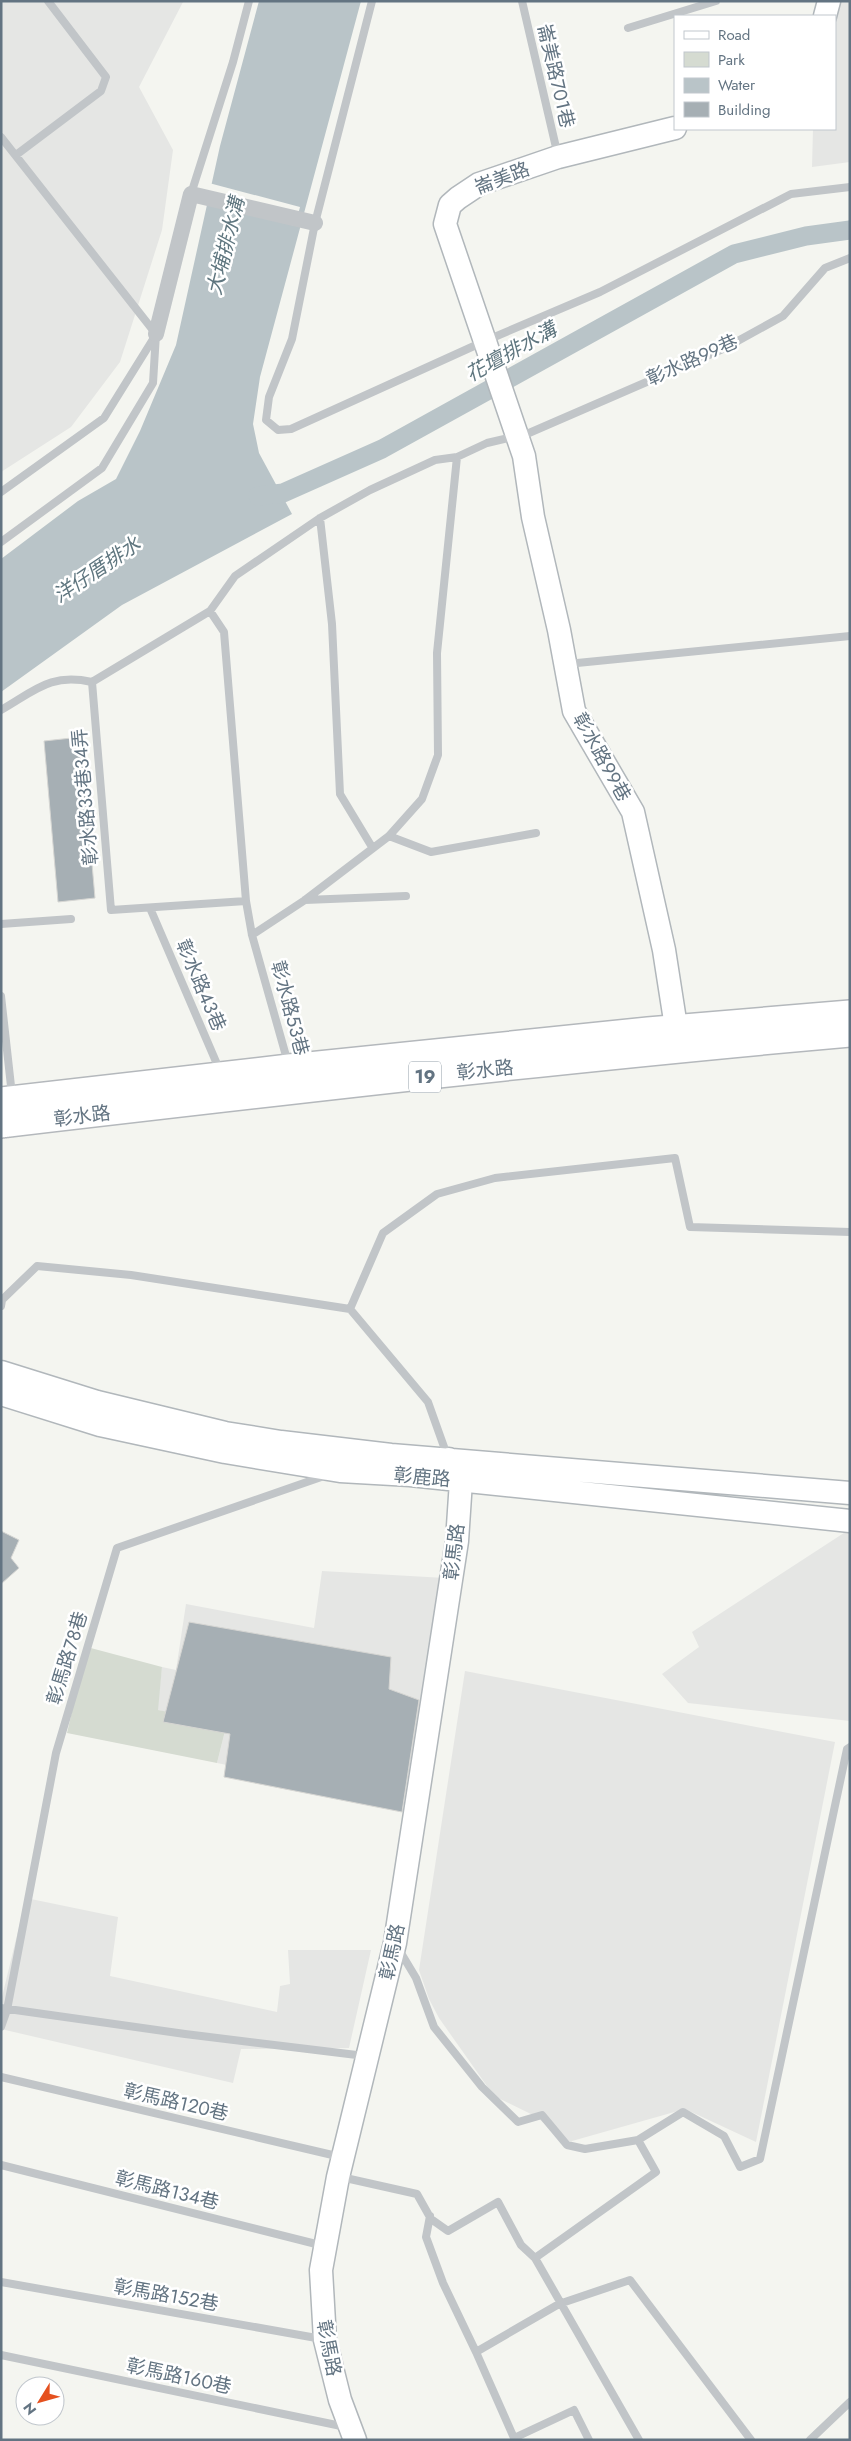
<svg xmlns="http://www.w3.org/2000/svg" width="851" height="2441" viewBox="0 0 851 2441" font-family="Jost,'Noto Sans TC',sans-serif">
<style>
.built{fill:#e5e6e4}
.green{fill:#d5dbd1}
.water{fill:#b9c4c8}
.pier{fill:#f4f5f0}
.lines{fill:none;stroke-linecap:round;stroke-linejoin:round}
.canal{stroke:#b9c4c8;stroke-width:19}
.building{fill:#a6afb4;stroke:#d6d6d3}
.secondary-casing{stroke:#b1b7bb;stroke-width:25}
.primary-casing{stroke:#b4b8bc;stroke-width:28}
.lane{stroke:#c1c5c8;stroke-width:8}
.street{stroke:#c1c5c8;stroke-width:16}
.secondary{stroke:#fff;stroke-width:22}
.primary{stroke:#fff;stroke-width:25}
.labels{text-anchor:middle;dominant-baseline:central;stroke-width:5;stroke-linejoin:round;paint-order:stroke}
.shield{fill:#fff;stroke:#929ea8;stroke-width:1}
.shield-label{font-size:18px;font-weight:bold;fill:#637482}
.street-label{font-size:19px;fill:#637482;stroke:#fff}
.water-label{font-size:20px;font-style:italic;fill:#5f767f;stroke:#fff}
</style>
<rect width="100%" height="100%" fill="#f4f5f0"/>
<path class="built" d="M1 1 183 2 139 87 173 150 162 230 120 362 71 427 1 472Z
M821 1H850V162L812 167 813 129H835V16Z
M850 1529V1721L688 1703 662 1674 699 1647 692 1632Z
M322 1571 445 1578 403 1801 217 1763 227 1723 157 1710 162 1667 176 1670 186 1604 314 1628Z
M465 1671 835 1742 756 2142 685 2109 565 2143 537 2117 494 2096 439 2018 429 1999 419 1970Z
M26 1898 118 1917 110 1976 277 2012 280 1986 290 1984 288 1950H371L349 2048 241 2049 233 2083 1 2029V2001Z"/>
<path class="green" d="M87 1647 162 1667 158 1710 227 1723 217 1763 67 1733Z"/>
<path class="water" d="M259 1H361L260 377 253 424 259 453 292 514 122 605 1 692V559L78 501 116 479 140 431 176 345 220 146Z"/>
<path class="pier" d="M209 183 300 207 295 226 205 201Z"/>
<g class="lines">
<path class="canal" d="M258 496 283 493 382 449 734 254 806 236 850 230"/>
</g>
<path class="building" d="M81 737 95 898 58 902 44 741Z
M1 1531 19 1540 11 1558 19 1568 1 1584Z
M189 1622 391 1657 389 1689 419 1700 402 1812 224 1777 230 1734 163 1722Z"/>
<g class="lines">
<defs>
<path id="secondary" d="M825 16 829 1
M675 128 558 157 479 184 458 198 450 205 445 224 524 456 533 517 559 630 574 711 633 812 664 950 679 1046
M1 1372 97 1402 225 1433 281 1442 391 1455 850 1493
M1 1394 100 1425 225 1452 340 1471 410 1475 850 1521
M355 2440 340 2400 325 2340 321 2270 338 2177 395 1943 457 1541 461 1481 449 1459"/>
<path id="primary" d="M1 1100 289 1067 648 1030 850 1013
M1 1125C284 1092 566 1059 850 1034"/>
</defs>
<use href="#secondary" class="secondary-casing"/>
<use href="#primary" class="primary-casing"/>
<path class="lane" d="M372 1 315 223 292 339 269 397 266 420 278 430 291 429 485 341 600 292 791 194 850 187
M522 1 558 156
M628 28 716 1
M1 137 156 334 153 383 102 468 1 542
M16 155 101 91 106 77 48 1
M191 194 233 62 249 1
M1 492 104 418 155 336
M320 518 332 624 340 794 372 847
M210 611 224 632 246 901 252 935 288 1063
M567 664 850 636
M92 682 111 910 246 901
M1 710C36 690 50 673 92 682L210 611 235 576 320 518 370 490 435 460 457 457 487 443 529 433 725 348 783 316 825 268 850 258
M389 836 431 852 536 833
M305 900 406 896
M150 908 220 1071
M1 924 71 919
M252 935 305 900 389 836 422 799 438 755 437 653 457 457
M1 996 12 1095
M1 1306 2 1300 37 1266 131 1275 350 1309 428 1402 448 1458
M350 1309 383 1233 437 1194 495 1178 675 1158 690 1227 850 1232
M398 1948 416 1978 434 2027 482 2087 518 2122 542 2115 567 2145 585 2149 638 2140
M1 2008 185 2034 365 2056
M1 2027 7 2010 56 1753 117 1548 327 1475
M1 2077 341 2157
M1 2165 324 2246
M341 2177 417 2194 431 2219 448 2231 498 2202 521 2245 535 2258
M430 2216 426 2237 443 2283 476 2352
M1 2282 322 2339
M1 2355 346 2427
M589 2440 574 2410 514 2438 476 2352 559 2304 630 2280 751 2440
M639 2440 535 2258 656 2172 638 2140 683 2112 724 2136 740 2167 760 2159 847 1749 850 1747
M810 2440 850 2402"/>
<path class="street" d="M156 334 191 194 315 223"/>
<use href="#secondary" class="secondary"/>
<use href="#primary" class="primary"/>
</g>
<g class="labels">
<rect class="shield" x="409" y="1061.5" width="32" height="31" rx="4"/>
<g class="shield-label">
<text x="425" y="1077">19</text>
</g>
<g class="street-label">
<text transform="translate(556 76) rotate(77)">崙美路701巷</text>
<text transform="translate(502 178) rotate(-21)">崙美路</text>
<text transform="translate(692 360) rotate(-24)">彰水路99巷</text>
<text transform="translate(602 757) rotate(61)">彰水路99巷</text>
<text transform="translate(85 797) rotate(-95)">彰水路33巷34弄</text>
<text transform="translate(201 985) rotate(67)">彰水路43巷</text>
<text transform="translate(290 1008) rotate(75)">彰水路53巷</text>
<text transform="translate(485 1070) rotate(-6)">彰水路</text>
<text transform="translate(82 1116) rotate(-7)">彰水路</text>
<text transform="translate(422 1477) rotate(5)">彰鹿路</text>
<text transform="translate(454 1552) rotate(-83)">彰馬路</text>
<text transform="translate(67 1658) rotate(-73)">彰馬路78巷</text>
<text transform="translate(392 1952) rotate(-78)">彰馬路</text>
<text transform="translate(176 2102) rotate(13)">彰馬路120巷</text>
<text transform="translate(167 2190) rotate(14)">彰馬路134巷</text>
<text transform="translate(166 2295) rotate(10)">彰馬路152巷</text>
<text transform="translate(329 2348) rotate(79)">彰馬路</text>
<text transform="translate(179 2376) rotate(12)">彰馬路160巷</text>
</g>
<g class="water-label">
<text transform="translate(226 246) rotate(-76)">大埔排水溝</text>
<text transform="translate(511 352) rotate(-29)">花壇排水溝</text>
<text transform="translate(97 570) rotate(-34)">洋仔厝排水</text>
</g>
</g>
<rect width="851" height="2441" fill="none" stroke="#637482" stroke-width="5"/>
<rect x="674" y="15" width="162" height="115" fill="#ffffff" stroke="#c1c7cd"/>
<rect x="684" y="31" width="25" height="8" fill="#ffffff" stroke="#c1c7cd"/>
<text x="718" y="40" font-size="15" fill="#637482">Road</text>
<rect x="684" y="52" width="25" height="15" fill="#d5dbd1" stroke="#c1c7cd"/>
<text x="718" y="65" font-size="15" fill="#637482">Park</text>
<rect x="684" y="78" width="25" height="15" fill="#b9c4c8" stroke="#c1c7cd"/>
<text x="718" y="90" font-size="15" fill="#637482">Water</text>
<rect x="684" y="102" width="25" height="15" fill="#a6afb4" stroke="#c1c7cd"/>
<text x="718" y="115" font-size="15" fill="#637482">Building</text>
<g transform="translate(40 2401) rotate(233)"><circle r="24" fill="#ffffff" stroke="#c1c7cd"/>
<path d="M0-4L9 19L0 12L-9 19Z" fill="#e5511f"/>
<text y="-8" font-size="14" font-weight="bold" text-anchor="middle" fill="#637482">N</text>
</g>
</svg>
